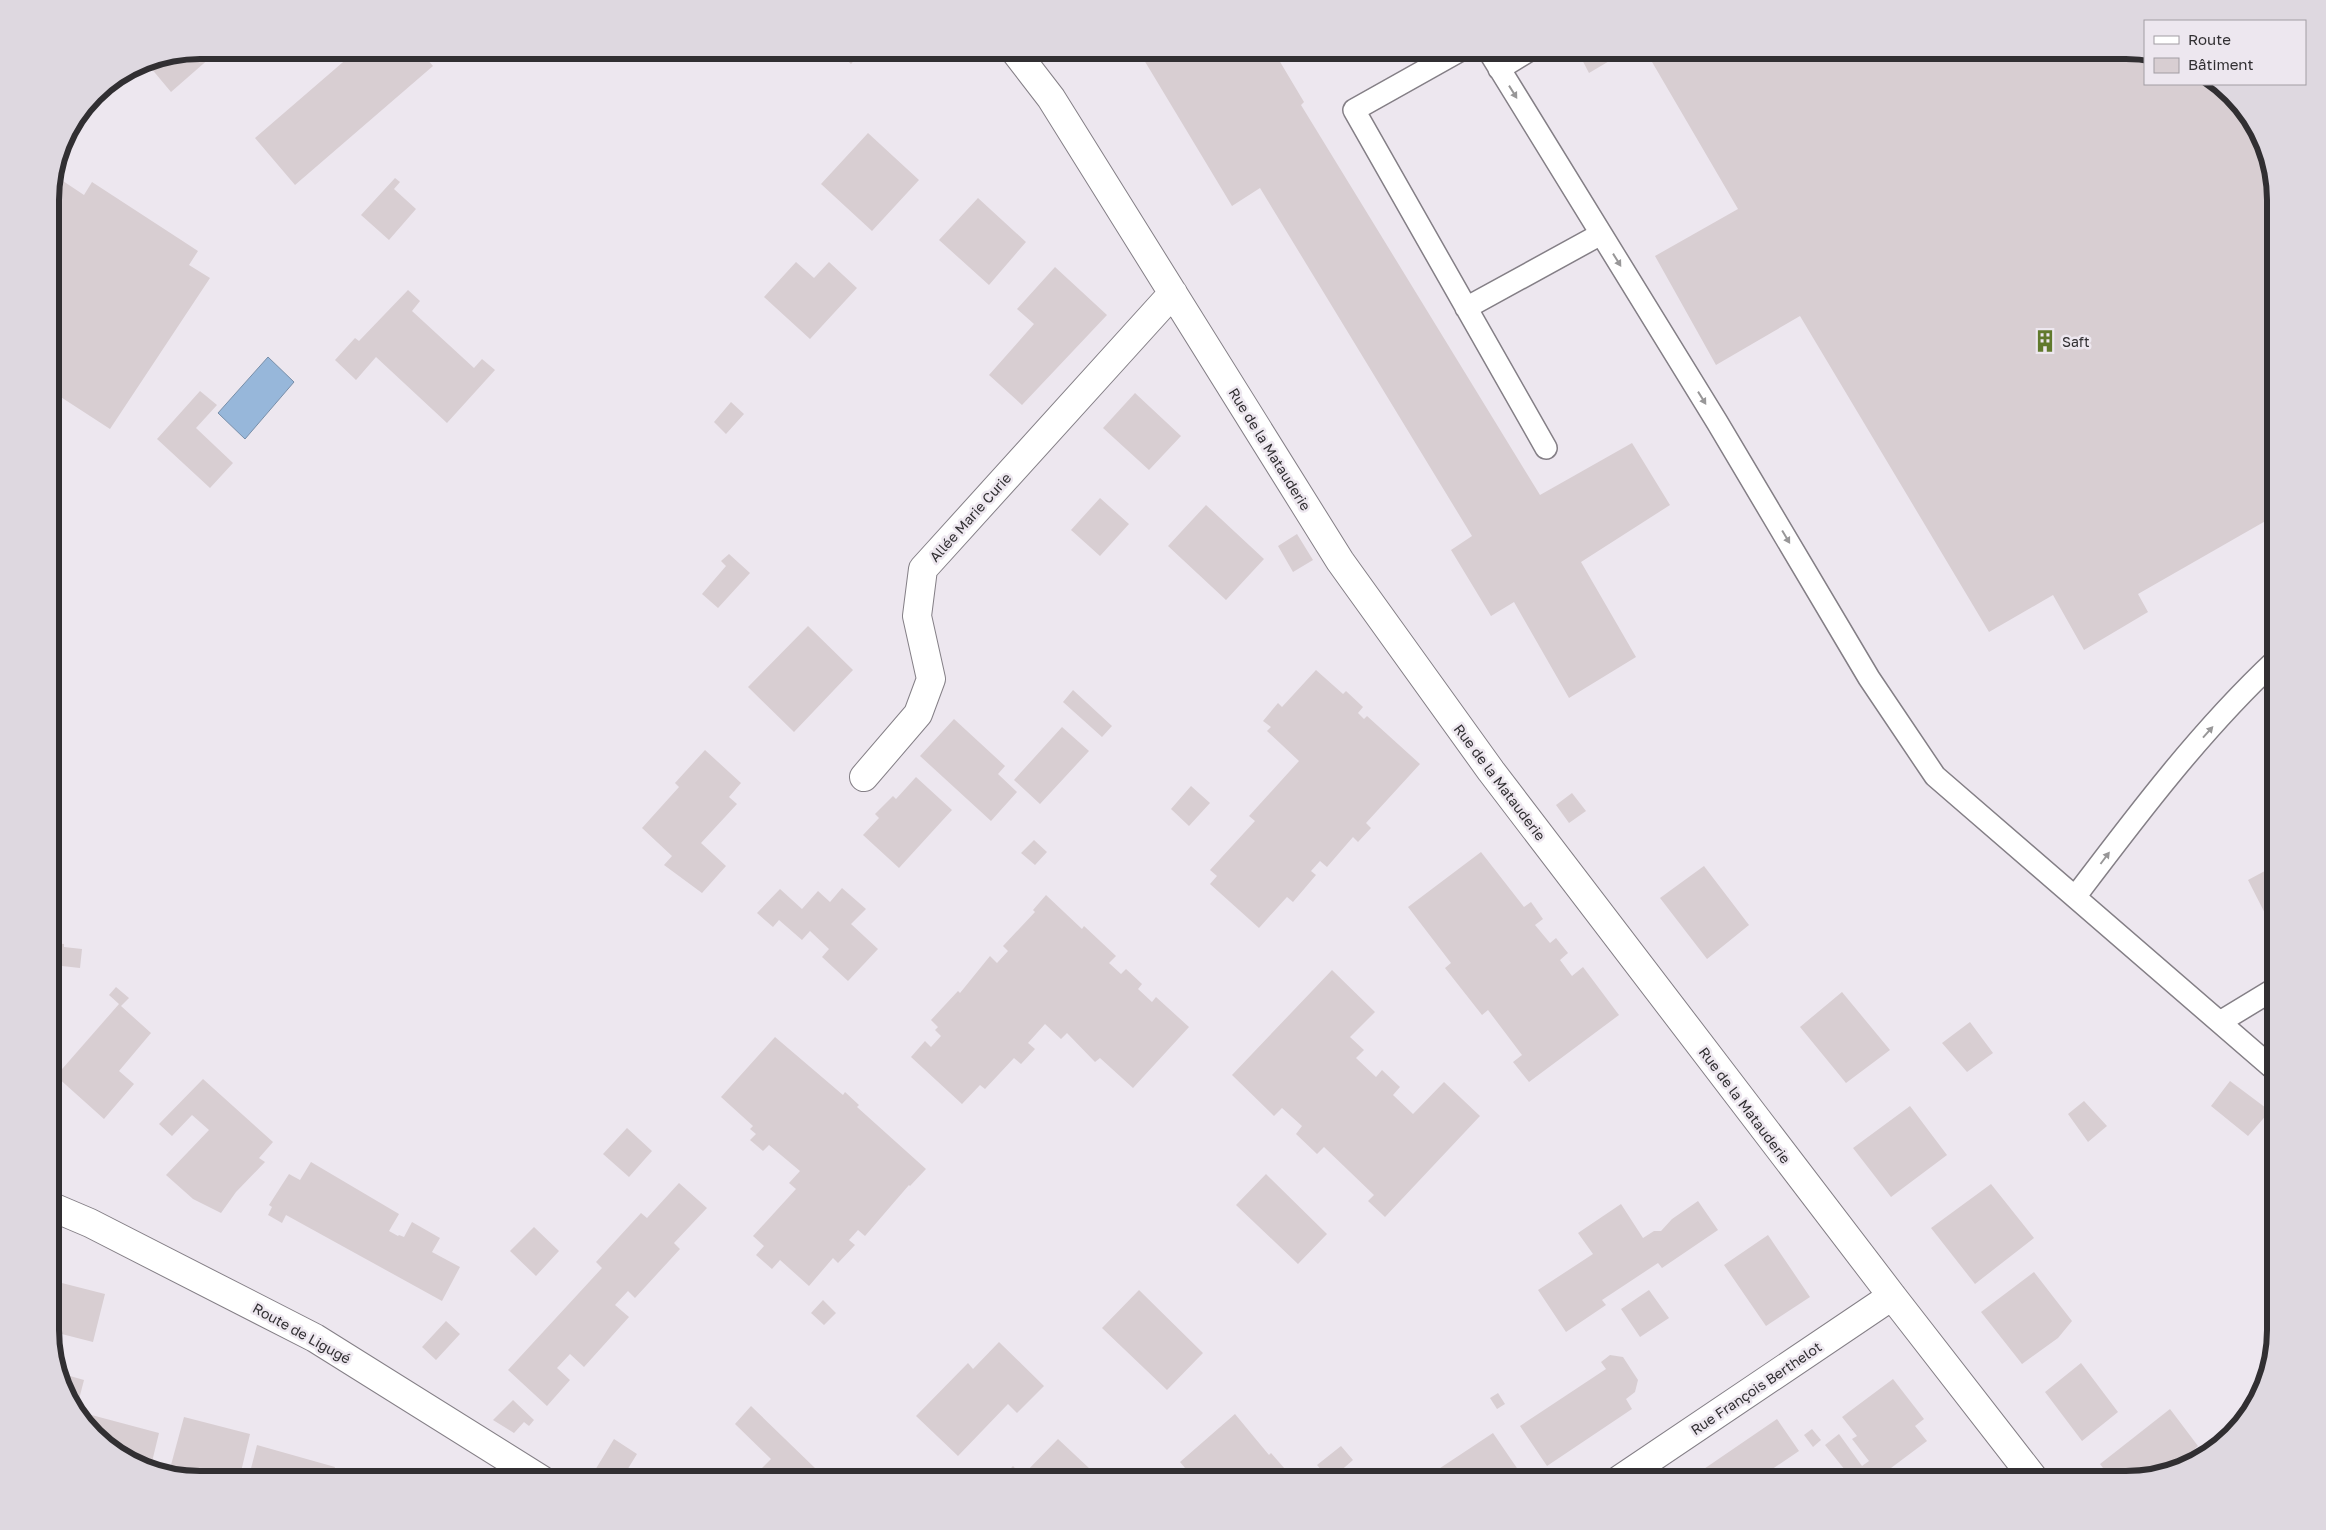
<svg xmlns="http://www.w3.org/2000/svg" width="2326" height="1530" viewBox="0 0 2326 1530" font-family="'Golos Text',sans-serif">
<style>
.water{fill:#97b7da;stroke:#788ea8}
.building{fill:#d8ced2}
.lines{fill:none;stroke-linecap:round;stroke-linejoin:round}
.lane-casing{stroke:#847f86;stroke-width:24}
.street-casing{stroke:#847f86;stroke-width:30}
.secondary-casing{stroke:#847f86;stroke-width:30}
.lane{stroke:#fff;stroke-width:21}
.street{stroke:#fff;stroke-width:28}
.secondary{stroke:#fff;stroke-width:28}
.oneway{fill:#989798}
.labels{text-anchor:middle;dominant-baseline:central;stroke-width:5;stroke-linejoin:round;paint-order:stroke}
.poi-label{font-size:14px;fill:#312f32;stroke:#ede7ef;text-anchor:start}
.street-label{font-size:14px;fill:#312f32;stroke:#ede7ef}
.rim{fill:none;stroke:#312f32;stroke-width:6}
</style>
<rect width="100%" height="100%" fill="#ede7ef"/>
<path class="water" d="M268 357 294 382 245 439 218 413Z"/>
<path class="building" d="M200 50H219L171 92 145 61Z
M357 50H419L433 66 295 185 255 138Z
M835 50H864L851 64Z
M1138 50H1273L1304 102 1301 105 1540 495 1632 443 1670 505 1581 562 1636 657 1569 698 1514 602 1491 616 1451 550 1472 536 1260 188 1232 206Z
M1577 50H1628L1589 73Z
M1645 50H2126L2145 52V84H2217L2256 125 2276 200V515L2138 594 2148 612 2084 650 2053 595 1989 632 1800 316 1716 365 1655 256 1738 209Z
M868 133 919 180 872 231 821 184Z
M395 178 400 182 394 189 416 209 389 240 361 215Z
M63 181 84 195 92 182 198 251 189 265 210 278 110 429 50 390V201Z
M978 198 1026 242 989 285 939 240Z
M796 262 814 278 829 262 857 288 810 339 764 297Z
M1055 267 1107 315 1022 405 989 375 1034 324 1017 309Z
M408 290 420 301 412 311 474 368 482 359 495 370 447 423 376 357 356 380 335 360 355 338 359 341Z
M200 391 217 405 196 428 233 463 210 488 157 439Z
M1135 393 1181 436 1149 470 1103 428Z
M731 402 744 414 726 434 714 422Z
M1100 498 1129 524 1100 556 1071 530Z
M1206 505 1264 559 1226 600 1168 546Z
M1297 534 1313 560 1293 572 1278 546Z
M729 554 750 573 718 608 702 594 726 566 721 561Z
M808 626 853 670 794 732 748 687Z
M1316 670 1343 694 1346 691 1363 707 1358 713 1364 719 1367 716 1420 764 1366 823 1371 828 1358 842 1353 837 1327 867 1320 861 1311 871 1316 875 1293 902 1287 897 1259 928 1210 884 1217 876 1210 870 1255 821 1249 816 1299 761 1267 731 1271 727 1263 721 1278 703 1282 707Z
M1073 690 1112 726 1102 737 1063 702Z
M954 719 1005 766 998 774 1017 792 991 821 920 756Z
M1062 727 1089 751 1040 804 1014 780Z
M705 750 741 783 729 797 737 804 701 843 726 866 702 893 664 865 672 856 642 828 679 787 675 783Z
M916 777 952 810 899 868 863 835 879 818 875 814 893 796 896 799Z
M1191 786 1210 803 1189 826 1171 809Z
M1572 793 1586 811 1569 823 1556 805Z
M1034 840 1047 852 1035 865 1021 853Z
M1481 852 1524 907 1531 902 1543 919 1535 925 1550 943 1556 938 1568 953 1560 960 1572 976 1583 967 1619 1015 1529 1082 1513 1062 1522 1055 1488 1010 1482 1015 1445 968 1451 963 1408 907Z
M2276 865V935L2248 880Z
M1704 866 1749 925 1707 959 1660 898Z
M842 888 866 909 851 924 878 949 848 981 822 957 829 949 810 931 802 940 779 920 773 927 757 913 780 889 802 909 818 891 830 902Z
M1046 895 1082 929 1084 926 1116 956 1109 963 1121 974 1126 969 1142 984 1138 989 1152 1002 1156 997 1189 1027 1133 1088 1100 1058 1095 1062 1067 1033 1061 1039 1045 1024 1028 1043 1035 1049 1021 1064 1014 1058 985 1089 980 1085 962 1104 911 1057 925 1041 931 1047 941 1036 935 1030 938 1027 931 1020 958 991 960 993 990 956 997 963 1008 951 1003 946 1035 912 1033 910Z
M50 943 64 944V947L82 949 80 968 62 966 52 1056Z
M1332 970 1375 1012 1350 1037 1364 1050 1356 1058 1376 1077 1382 1070 1400 1087 1393 1095 1413 1114 1444 1082 1480 1116 1385 1217 1368 1201 1374 1195 1324 1147 1317 1154 1296 1134 1302 1126 1282 1108 1274 1116 1232 1075Z
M116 987 129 998 121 1006 151 1033 119 1071 134 1084 104 1119 56 1076 119 1004 109 995Z
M1842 992 1890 1050 1846 1083 1800 1027Z
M1970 1022 1993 1053 1967 1072 1942 1043Z
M775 1037 843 1095 845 1092 859 1105 857 1107 926 1169 910 1186 909 1185 865 1236 858 1230 849 1240 855 1245 838 1263 833 1258 809 1286 780 1260 772 1269 756 1255 764 1246 753 1236 796 1189 789 1183 800 1171 769 1145 763 1151 750 1140 756 1134 750 1129 753 1126 721 1097Z
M203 1079 273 1142 259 1158 265 1162 236 1192 221 1213 193 1199 166 1175 209 1130 192 1115 172 1136 159 1124Z
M2230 1081 2270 1111 2248 1136 2211 1106Z
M2084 1101 2107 1126 2088 1142 2068 1114Z
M1910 1106 1947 1155 1891 1197 1853 1148Z
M627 1128 652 1151 629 1177 603 1154Z
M311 1162 399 1214 389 1231 398 1236 399 1235 404 1237 412 1222 440 1238 432 1252 460 1267 442 1301 286 1215 282 1223 268 1215 272 1207 269 1205 289 1174 300 1180Z
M1266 1174 1327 1234 1298 1264 1236 1205Z
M679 1183 707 1208 674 1243 680 1249 635 1298 628 1291 615 1305 629 1317 584 1367 570 1354 557 1368 570 1380 547 1406 508 1370 602 1268 596 1262 641 1213 647 1218Z
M1991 1184 2034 1238 1975 1284 1931 1228Z
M1698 1201 1718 1230 1662 1268 1658 1263 1602 1300 1606 1305 1566 1332 1538 1290 1593 1254 1578 1233 1621 1204 1643 1238 1654 1231H1661L1672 1219Z
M534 1227 559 1251 536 1276 510 1251Z
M1768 1235 1810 1297 1766 1326 1724 1265Z
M2034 1272 2072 1321 2058 1338 2022 1364 1981 1312Z
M50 1280 105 1294 93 1342 50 1331Z
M1139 1290 1203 1353 1167 1390 1102 1328Z
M1649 1290 1669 1318 1640 1337 1621 1309Z
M823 1300 836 1313 824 1325 811 1313Z
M446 1321 460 1334 436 1360 422 1347Z
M999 1342 1044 1386 1017 1413 1008 1404 958 1456 916 1416 968 1363 973 1369Z
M1610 1355 1623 1357 1638 1380 1635 1392 1626 1399 1632 1409 1547 1466 1520 1426 1606 1369 1601 1362Z
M2081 1363 2118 1412 2082 1441 2045 1392Z
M70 1376 84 1380 76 1411 70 1405 66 1392Z
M1893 1379 1924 1419 1915 1426 1927 1441 1875 1480H1853L1825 1445 1839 1434 1862 1466 1869 1461 1852 1439 1857 1436 1842 1417Z
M1498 1393 1505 1404 1497 1409 1490 1398Z
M513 1400 534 1420 529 1426 524 1422 514 1433 493 1420Z
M751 1406 815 1468 803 1480H750L771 1459 735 1424Z
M2170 1409 2198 1446 2177 1465 2178 1466 2126 1480H2112L2100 1464Z
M84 1413 159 1433 150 1470 117 1455 82 1418Z
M1235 1414 1269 1455 1271 1453 1285 1469 1271 1480H1195L1180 1462Z
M184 1417 250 1434 239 1480H200L168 1476Z
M1777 1419 1799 1451 1756 1480H1682L1696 1471 1698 1473Z
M1812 1429 1821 1440 1813 1447 1804 1435Z
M1493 1433 1521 1474 1512 1480H1422Z
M614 1439 637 1454 621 1480H589Z
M1058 1439 1090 1469 1080 1480H999L1013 1466 1022 1476Z
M257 1445 335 1467 331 1480H248Z
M1341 1446 1353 1460 1330 1480 1317 1465Z"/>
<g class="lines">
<defs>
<path id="lane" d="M1461 50 1354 110 1546 448
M1488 50 1717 422 1869 678 1935 776 2276 1071
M1499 69 1530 50
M1466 308 1601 234
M2075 897C2137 815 2201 730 2276 660
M2220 1022 2276 988"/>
<path id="street" d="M1014 50 1051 98 1340 561 1491 771 1892 1296 2035 1480
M864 777 918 714 931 679 917 616 923 569 1173 293
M1619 1480 1892 1296"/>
<path id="secondary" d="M50 1206 90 1223 315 1338 542 1480"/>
</defs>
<use href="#lane" class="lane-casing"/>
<use href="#street" class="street-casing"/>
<use href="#secondary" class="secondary-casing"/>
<use href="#lane" class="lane"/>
<use href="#street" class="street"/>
<use href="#secondary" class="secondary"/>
</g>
<defs><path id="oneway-solid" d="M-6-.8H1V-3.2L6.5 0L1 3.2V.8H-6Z" transform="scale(1.25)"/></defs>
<g class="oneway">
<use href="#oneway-solid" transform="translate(1513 92) rotate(58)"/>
<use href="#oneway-solid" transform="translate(1617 260) rotate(58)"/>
<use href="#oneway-solid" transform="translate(1702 398) rotate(58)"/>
<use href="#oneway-solid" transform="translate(1786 537) rotate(59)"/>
<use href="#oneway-solid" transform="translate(2208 732) rotate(-48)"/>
<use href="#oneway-solid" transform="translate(2105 858) rotate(-53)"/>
</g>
<defs>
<symbol id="building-bare" viewBox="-9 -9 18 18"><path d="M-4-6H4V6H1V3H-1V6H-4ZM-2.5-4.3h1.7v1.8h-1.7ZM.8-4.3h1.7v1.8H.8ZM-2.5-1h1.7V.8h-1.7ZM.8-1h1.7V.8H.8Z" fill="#60792c" stroke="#ede7ef" stroke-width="2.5" paint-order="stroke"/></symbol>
</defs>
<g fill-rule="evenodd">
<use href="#building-bare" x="2029" y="325" width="32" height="32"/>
</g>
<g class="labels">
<g class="poi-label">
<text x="2062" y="341">Saft</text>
</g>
<g class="street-label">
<text transform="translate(1270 449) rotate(58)">Rue de la Matauderie</text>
<text transform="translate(970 517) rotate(-48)">Allée Marie Curie</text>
<text transform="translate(1500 782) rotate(53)">Rue de la Matauderie</text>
<text transform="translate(1745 1105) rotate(53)">Rue de la Matauderie</text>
<text transform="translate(302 1333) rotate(29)">Route de Ligugé</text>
<text transform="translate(1756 1388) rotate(-34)">Rue François Berthelot</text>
</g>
</g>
<path d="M0 0H2326V1530H0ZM200 59H2126A141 141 0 0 1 2267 200V1330A141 141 0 0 1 2126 1471H200A141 141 0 0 1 59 1330V200A141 141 0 0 1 200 59Z" fill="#ded8e0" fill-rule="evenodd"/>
<path class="rim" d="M200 59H2126A141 141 0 0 1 2267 200V1330A141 141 0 0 1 2126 1471H200A141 141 0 0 1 59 1330V200A141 141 0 0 1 200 59Z"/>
<rect x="2144" y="20" width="162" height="65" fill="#ede7ef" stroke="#a29da3"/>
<rect x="2154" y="36" width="25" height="8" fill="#ffffff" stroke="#a29da3"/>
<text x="2188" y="45" font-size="15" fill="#312f32">Route</text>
<rect x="2154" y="58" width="25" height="15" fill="#d8ced2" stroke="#a29da3"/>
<text x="2188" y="70" font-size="15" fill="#312f32">Bâtiment</text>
</svg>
